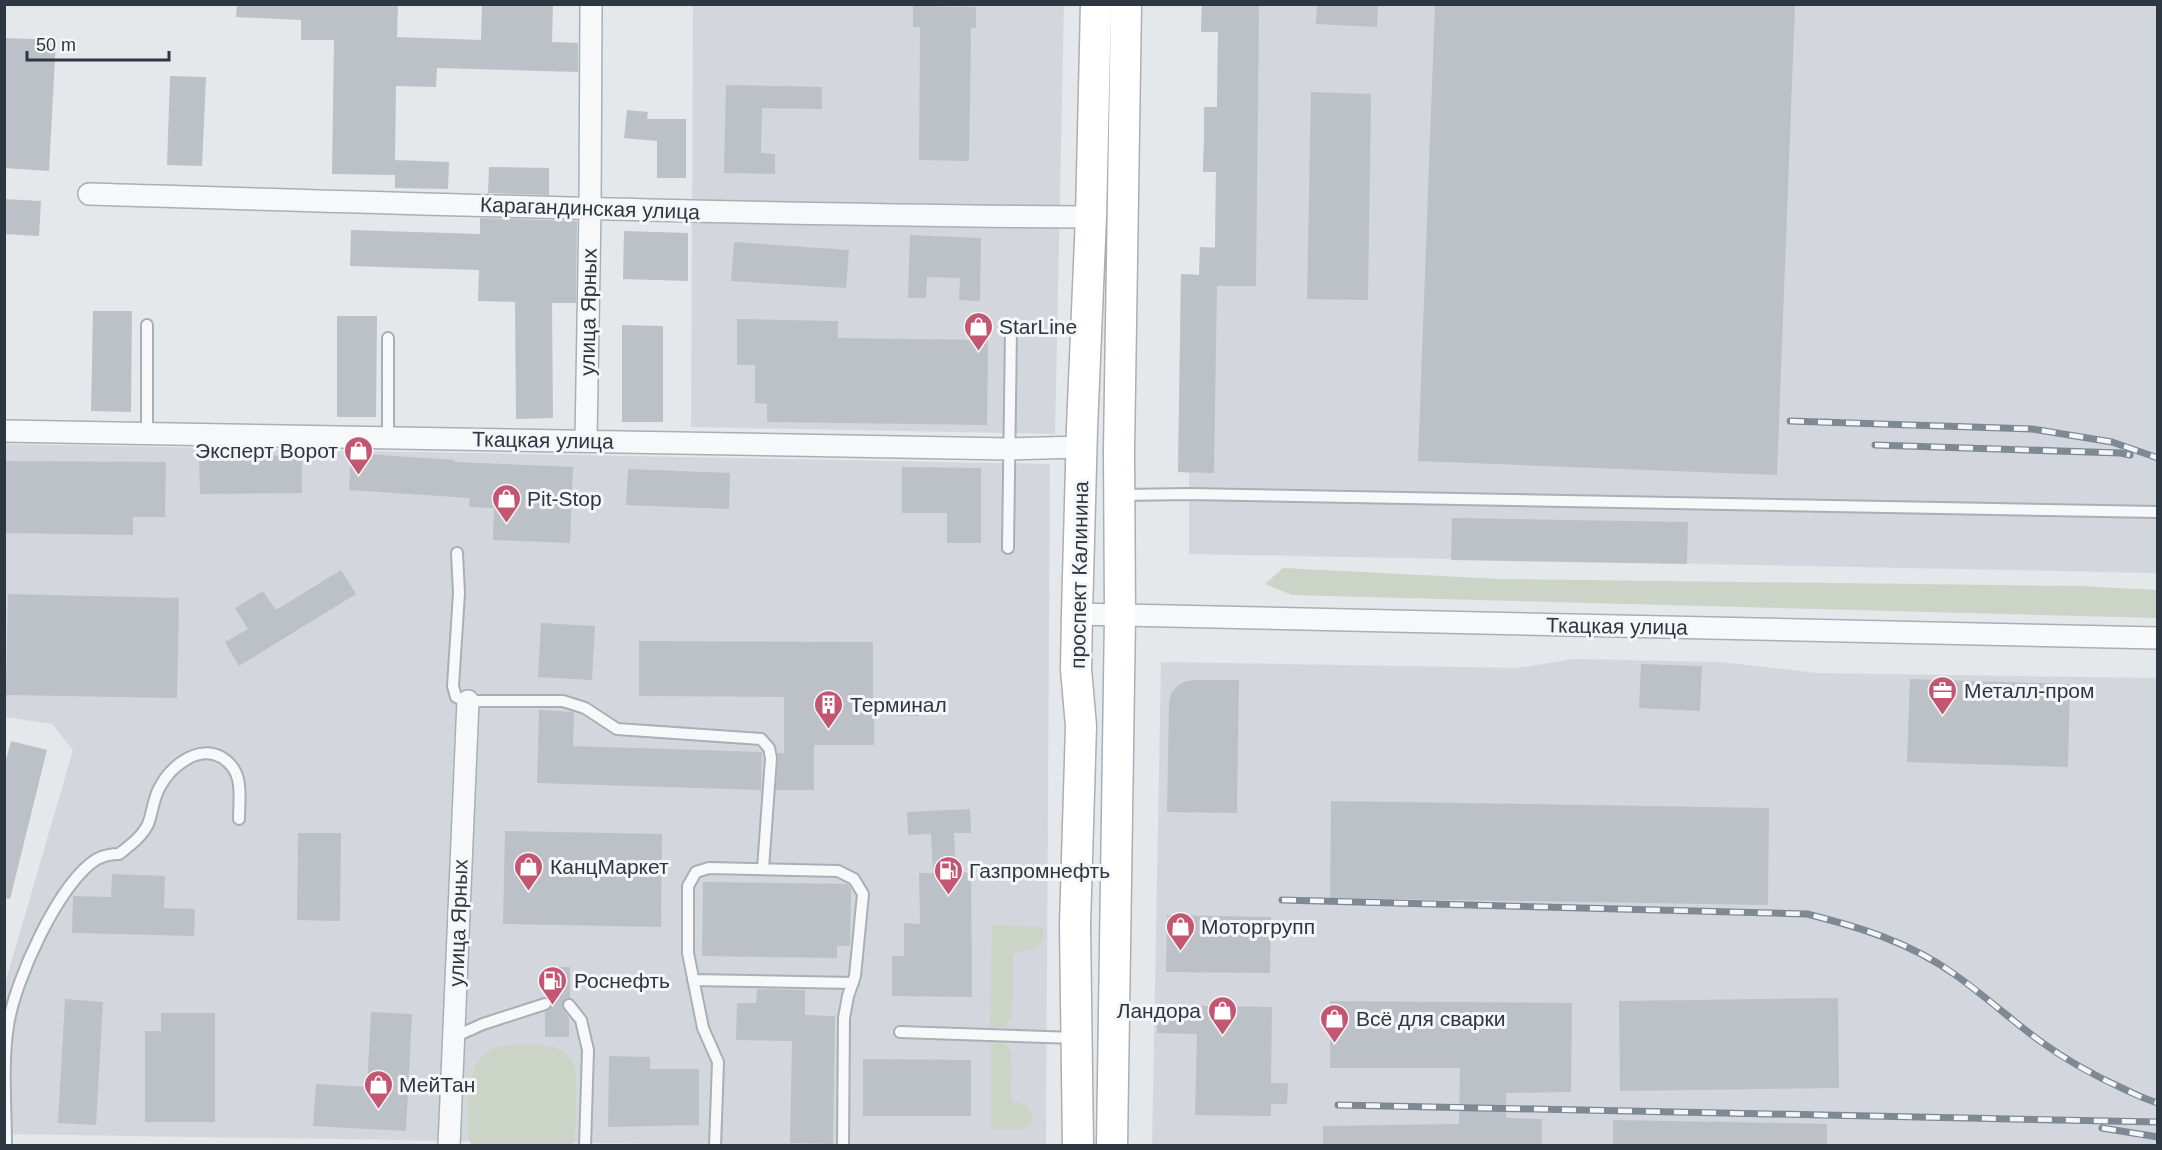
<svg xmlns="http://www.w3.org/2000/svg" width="2162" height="1150" viewBox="0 0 2162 1150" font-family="Helvetica,sans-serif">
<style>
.built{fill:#d3d7dd}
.green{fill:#cbd4c6}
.building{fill:#bcc1c7}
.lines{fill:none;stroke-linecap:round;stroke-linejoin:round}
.lane-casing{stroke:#a9afb5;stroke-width:14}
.street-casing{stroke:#a9afb5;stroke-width:24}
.secondary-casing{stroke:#a9afb5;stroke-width:33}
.lane{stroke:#f7f8f9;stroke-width:10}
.street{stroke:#f7f8f9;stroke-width:21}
.secondary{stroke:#fff;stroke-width:30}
.rail-casing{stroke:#7f8993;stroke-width:7}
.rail{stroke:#f4f6f8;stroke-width:4.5;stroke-dasharray:14;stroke-linecap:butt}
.labels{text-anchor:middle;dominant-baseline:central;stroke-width:6;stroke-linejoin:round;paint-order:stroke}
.street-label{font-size:21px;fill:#2d3742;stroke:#f4f6f8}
.poi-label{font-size:21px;fill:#2d3742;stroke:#f4f6f8;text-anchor:start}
</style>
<rect width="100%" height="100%" fill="#e4e8eb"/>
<path class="built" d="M693 5H1064L1055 434 691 427Z
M1202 5H2157V573L1189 554V473L1178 472 1181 274 1199 275 1200 247H1215L1216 172H1203L1204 140V107H1217L1218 32H1201Z
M5 444 1050 464 1046 1145H714L5 1134 4 987 73 750 52 724 5 717Z
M1574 659 1721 662 1817 673 2157 678V1145L1152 1146 1161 662 1517 668Z"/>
<path class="green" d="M1283 568 1500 579 2080 586 2157 590V618L1292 595 1265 584Z
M992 925 1044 927C1043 951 1033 949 1013 953L1012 1018 1004 1027H990Z
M991 1042C996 1042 1001 1041 1006 1044 1015 1050 1011 1089 1011 1101L1027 1105 1033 1117 1030 1124 1024 1129H991Z
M535 1044C579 1048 577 1066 576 1104 576 1117 576 1130 574 1143L571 1146 472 1145 468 1139C469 1108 461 1054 502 1046 513 1044 525 1045 535 1044Z"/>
<path class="building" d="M237 4H398L397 37 481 40 482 4H553L552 42 578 43V72L437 68 436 87 396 86 395 160 449 162 448 189 395 188V175L332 174 334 40H301V20L236 17Z
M1202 4H1259L1256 286H1217L1214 473 1178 472 1181 274 1199 275 1200 247 1215 248 1216 172H1203L1204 140V107H1217L1218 32H1201Z
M1317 4H1378L1377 27 1316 24Z
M1435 4H1795L1777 475 1418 461Z
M913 6 976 7V28H971L969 161 919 160 920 27H913Z
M4 38 56 40 49 171 4 168Z
M170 76 206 77 202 166 167 165Z
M726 85 822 87V109L762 108 761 153 775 154V174L724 173Z
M1311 92 1371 94 1368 300 1307 299Z
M627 110 648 112 647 119H686V178H657V141L624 138Z
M489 167 549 168V195L488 193Z
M4 199 41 201 39 236 4 234Z
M480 218 577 221 576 303H552L553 418 516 419 515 302 478 301 479 270 350 266 351 230 480 234Z
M624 231 688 233V281L623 279Z
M910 235 981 238 980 301 959 300 960 278 927 277 926 298H908Z
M734 242 849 250 846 288 731 281Z
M93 311H132L131 412 91 411Z
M337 316H377L376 417H337Z
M737 319 838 321V338L988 340 987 425 767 422V404L755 403V365H737Z
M622 325 663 326V422H622Z
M351 453 454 460V462L573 467 570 543 493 540 494 508 469 507 470 498 349 490Z
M302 455V493L200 494 199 457Z
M4 461 166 462 165 517H133V535L4 533Z
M902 467 981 468V543H947V513H902Z
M628 469 730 473 729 509 626 505Z
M1452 518 1688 522 1687 564 1451 560Z
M341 570 356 594 239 666 225 642 248 629 235 608 263 591 276 610Z
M8 594 179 598 177 698 6 695Z
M541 623 595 626 592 680 538 677Z
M639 641 873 642V698H919V716L874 715V745H814V790H776L778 753H784V697L639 696Z
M1641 664 1702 666 1700 711 1639 708Z
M1910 679 2070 684 2068 767 1907 762Z
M1193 680H1239L1237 813 1167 812 1169 703 1171 694 1176 687 1184 682Z
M539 710 574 712 573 746 762 752 761 790 537 783Z
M11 741 47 750 10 899 4 898V767Z
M1331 801 1769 808 1768 905 1330 898Z
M970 809 971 833H954L956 873 971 872 972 997 892 996V956H904V923L920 924 919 873H933L931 834 908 835 907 812Z
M505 831 662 834 661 927 503 924Z
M298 833H341L340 921 297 920Z
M112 874 165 876 164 908 195 909 194 936 72 933 73 896 111 897Z
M703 882 848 884 851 889 850 946H837V958L702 956Z
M1167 915 1271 917 1270 973 1166 972Z
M546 967H570V998L564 1000 562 1006 569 1018V1037H545V1012L550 1009 552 1005 550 999 546 997Z
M757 989 805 990V1015L835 1016 833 1144 790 1143 792 1041 736 1040 737 1003H756Z
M1838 998 1839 1088 1620 1091 1619 1001Z
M65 999 103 1002 96 1125 58 1123Z
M1330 1001 1572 1003 1571 1092 1506 1093V1118L1542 1119V1146H1323V1126L1459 1124 1460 1068H1330Z
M1158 1005 1272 1007 1271 1083H1288L1287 1104H1271V1116L1195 1115 1197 1034 1157 1033Z
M371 1012 412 1014 406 1131 313 1126 316 1084 367 1087Z
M161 1013H215V1122H145V1031H161Z
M609 1056 650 1057V1069H699V1125L608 1127Z
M863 1059 971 1060V1116H863Z
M1613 1120 1827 1124V1146H1613Z"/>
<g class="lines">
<defs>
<path id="lane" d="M147 325V433
M388 437V338
M1122 495 1189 494 2158 512
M1008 548 1011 329
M457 553 459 593 453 686 456 697 468 701H563L585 708 617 729 761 739 769 748 771 758 763 869
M693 980 853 983
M569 1005 581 1020 588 1050 585 1146
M900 1032 1076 1038
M454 1037 483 1024 545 1004
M6 1146C6 1107 2 1064 8 1026 14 982 59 882 97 859 105 855 111 854 119 854 129 846 142 837 148 824 153 812 153 797 161 785 172 765 199 745 221 757 245 771 239 795 239 819
M715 1146 718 1062 703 1028 688 953V886L696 872 709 868 838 871 854 879 863 894 855 976 848 996 844 1018 843 1146"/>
<path id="street" d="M89 194C423 204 757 215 1091 217
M4 431 1009 449 1081 447
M586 440 590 209 591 4
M1077 614 2158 638
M449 1146 468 701"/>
<path id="secondary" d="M1078 1146 1075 925 1081 726 1076 669 1077 614 1082 428 1091 217 1096 4
M1112 1146 1120 616 1119 451 1126 4"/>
</defs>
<use href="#lane" class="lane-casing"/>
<use href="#street" class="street-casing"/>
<use href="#secondary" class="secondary-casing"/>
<use href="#lane" class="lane"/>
<use href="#street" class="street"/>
<use href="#secondary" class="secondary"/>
<defs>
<path id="rail" d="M1790 421 2032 429 2112 442 2158 458
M1875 445 2120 453 2130 455
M1282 900 1807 914C1859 927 1909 942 1954 974 1984 995 2011 1020 2040 1041 2066 1060 2095 1076 2124 1089 2135 1094 2146 1100 2158 1103
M1338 1105 2158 1122
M2102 1128 2158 1137"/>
</defs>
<use href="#rail" class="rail-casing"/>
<use href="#rail" class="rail"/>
</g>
<defs>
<symbol id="shop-pin" viewBox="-11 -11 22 30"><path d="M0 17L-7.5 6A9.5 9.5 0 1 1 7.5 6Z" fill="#c35671" stroke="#f4f6f8"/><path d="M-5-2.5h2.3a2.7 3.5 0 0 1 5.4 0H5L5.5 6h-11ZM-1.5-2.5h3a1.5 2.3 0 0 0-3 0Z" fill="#fff"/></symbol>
<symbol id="office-pin" viewBox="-11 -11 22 30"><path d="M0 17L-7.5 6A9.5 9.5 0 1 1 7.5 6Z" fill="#c35671" stroke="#f4f6f8"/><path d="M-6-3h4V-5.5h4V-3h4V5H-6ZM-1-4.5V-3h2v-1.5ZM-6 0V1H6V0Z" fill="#fff"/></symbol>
<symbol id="building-pin" viewBox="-11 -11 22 30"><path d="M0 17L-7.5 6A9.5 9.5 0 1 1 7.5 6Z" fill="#c35671" stroke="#f4f6f8"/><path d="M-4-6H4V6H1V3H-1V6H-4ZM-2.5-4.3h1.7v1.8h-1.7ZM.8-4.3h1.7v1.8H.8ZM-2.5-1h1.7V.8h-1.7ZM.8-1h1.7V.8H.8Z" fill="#fff"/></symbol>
<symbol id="fuel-pin" viewBox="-11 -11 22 30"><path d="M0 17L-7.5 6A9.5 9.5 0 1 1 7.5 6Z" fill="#c35671" stroke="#f4f6f8"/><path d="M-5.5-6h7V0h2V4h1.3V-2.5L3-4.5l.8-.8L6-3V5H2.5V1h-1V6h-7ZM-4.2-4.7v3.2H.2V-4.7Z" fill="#fff"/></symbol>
</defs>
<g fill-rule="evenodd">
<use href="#shop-pin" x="962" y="310" width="33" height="45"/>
<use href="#shop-pin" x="342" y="434" width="33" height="45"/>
<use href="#shop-pin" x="490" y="482" width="33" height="45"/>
<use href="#office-pin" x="1926" y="674" width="33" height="45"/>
<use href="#building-pin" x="812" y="688" width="33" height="45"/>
<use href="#shop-pin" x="512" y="850" width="33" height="45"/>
<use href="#fuel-pin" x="932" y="854" width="33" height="45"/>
<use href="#shop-pin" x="1164" y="910" width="33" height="45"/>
<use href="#fuel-pin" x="536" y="964" width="33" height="45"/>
<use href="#shop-pin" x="1206" y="994" width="33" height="45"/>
<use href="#shop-pin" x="1318" y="1002" width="33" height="45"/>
<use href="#shop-pin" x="362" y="1068" width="33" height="45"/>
</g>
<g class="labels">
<g class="street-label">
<text transform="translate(590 208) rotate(2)">Карагандинская улица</text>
<text transform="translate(588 312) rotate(-89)">улица Ярных</text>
<text transform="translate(543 440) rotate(1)">Ткацкая улица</text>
<text transform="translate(1079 575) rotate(-89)">проспект Калинина</text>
<text transform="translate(1617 626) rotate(1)">Ткацкая улица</text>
<text transform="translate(458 923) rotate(-88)">улица Ярных</text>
</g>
<g class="poi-label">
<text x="999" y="326">StarLine</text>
<text x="338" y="450" text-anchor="end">Эксперт Ворот</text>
<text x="527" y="498">Pit-Stop</text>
<text x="1964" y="690">Металл-пром</text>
<text x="850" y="704">Терминал</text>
<text x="550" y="866">КанцМаркет</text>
<text x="969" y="870">Газпромнефть</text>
<text x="1201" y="926">Моторгрупп</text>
<text x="574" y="980">Роснефть</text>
<text x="1201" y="1010" text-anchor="end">Ландора</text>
<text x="1356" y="1018">Всё для сварки</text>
<text x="399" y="1084">МейТан</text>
</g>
</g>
<rect width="2162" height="1150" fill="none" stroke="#2d3742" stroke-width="12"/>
<path d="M27 51v9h142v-9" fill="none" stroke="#2d3742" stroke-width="3"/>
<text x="36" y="51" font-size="18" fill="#2d3742" stroke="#f4f6f8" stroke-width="4.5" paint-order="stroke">50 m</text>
</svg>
